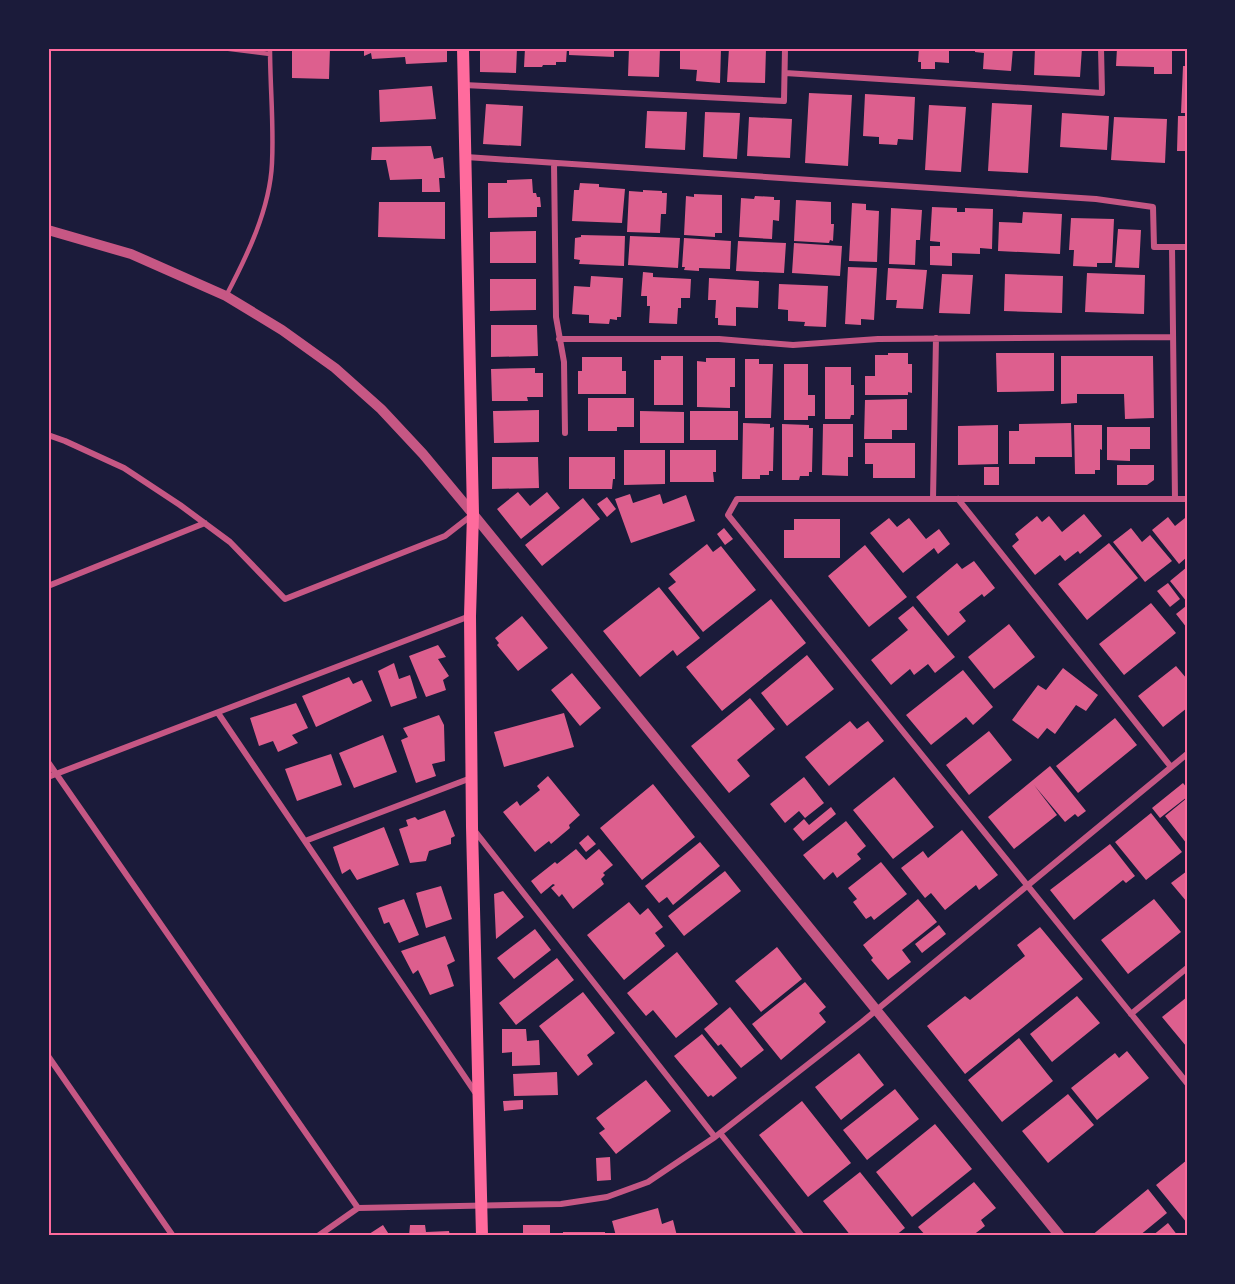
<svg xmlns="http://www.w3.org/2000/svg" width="1235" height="1284" viewBox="0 0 1235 1284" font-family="'Source Sans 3',sans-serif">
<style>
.building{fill:#dd5f8e}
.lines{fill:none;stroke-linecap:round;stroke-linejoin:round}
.service{stroke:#c65784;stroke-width:4.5}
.minor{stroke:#c65784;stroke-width:6}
.tertiary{stroke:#c65784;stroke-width:10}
.secondary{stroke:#ff6b9d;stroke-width:12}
.neatline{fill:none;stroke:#ff6b9d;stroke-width:2}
</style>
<rect width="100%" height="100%" fill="#1b1b3a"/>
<path class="building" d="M292 48H330L329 79 292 78Z
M364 48H447V62L406 64 405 57 372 59 371 53 364 56Z
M480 48H517L516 73 480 72Z
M525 48H567L566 62H556V65H543L542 67H524Z
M569 48H614V57L569 55Z
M629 48H660L659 77 628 76Z
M680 48H721L720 83 696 81 697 70 680 69Z
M729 48H766L765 83 727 82Z
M919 48H949V63L935 62V69H921V62H918Z
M975 48H1013L1011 71 983 69 984 53 975 52Z
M1035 48H1082L1080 77 1034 75Z
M1117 48H1172V74H1154V67L1116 66Z
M1183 66H1187V113H1181Z
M432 86 436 119 380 122 379 90Z
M809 93 852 95 848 166 805 163Z
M865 94 915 97 913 140 898 139 897 145 879 144V137L863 136Z
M992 103 1032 105 1028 173 988 171Z
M486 104 523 106 521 146 483 144Z
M929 105 966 107 961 172 925 170Z
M647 111 687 112 685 150 645 148Z
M705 112 740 113 737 159 703 157Z
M1062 113 1109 116 1107 150 1060 147Z
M1178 116H1187V151H1177Z
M749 117 792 119 790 158 747 156Z
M1114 117 1167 119 1165 163 1111 160Z
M431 146 434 159 443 157 445 178H439L440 192H422V179L390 180 386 160H371L372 147Z
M532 179 533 193H536L537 197H540L541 207H537V217L488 218V183H507V180Z
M580 183 599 184V187L625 189 622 223 572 221 574 190H579Z
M643 190 662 191V193H667L666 214H661L660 233 627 232 629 191 643 192Z
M694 194 722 195V233H715V237L684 235 686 196 694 197Z
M755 196 774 197V200H780L779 221 773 220 772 239 739 237 741 198 754 199Z
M796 200 831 202V224H834L833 241 830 240 829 243 794 241Z
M379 202H445V239L378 237Z
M852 203 866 204V210L879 211 877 262 849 261Z
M932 207 957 208V212H965V208L993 209 992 249 980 248V254L952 253V266L930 265V246H940V242L930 241Z
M891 208 922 210 920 240H916L915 265 889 264Z
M1023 212 1062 214 1060 254 998 251 999 222 1022 223Z
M1071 218 1114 219 1112 263H1097V267L1073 266 1074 250H1069Z
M1118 229 1141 230 1139 268 1115 267Z
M536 231V263H490V232Z
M581 235 625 236 624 266 579 264 580 260 574 259 575 238 581 237Z
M630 236 680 238 678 268 628 265Z
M684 238 731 241 730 269 699 268V271L684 270 685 267H682Z
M738 241 786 243 784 273 736 271Z
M794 243 842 246 840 276 792 273Z
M848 267 877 268 874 320 861 319V325L845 324Z
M888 268 927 270 923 309 896 308 897 300H886Z
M643 272 653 273V277L691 279 690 298H681V308H678L677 324 649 323 650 306H647V296H641Z
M1087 273 1145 275 1144 314 1085 312Z
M942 274 973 275 970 314 939 313Z
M1005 274 1063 276 1062 313 1004 311Z
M591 276 623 278 621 317H617V320L610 319 609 324 589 323V315L572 314 574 286 590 287Z
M709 278 759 281 758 308 736 307V326L718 325V318H715L716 300H708Z
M490 279H536V310L490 311Z
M779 284 828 286 826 327 804 326 805 322 788 321V310L778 309Z
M491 325H537L538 356 491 357Z
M888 353H908V364H912V393L908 392V395H865V376H875V355H888Z
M996 353H1054V391L997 392Z
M661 356H683V405H654V360H661Z
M1061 356H1153L1154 418 1125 419 1124 394H1077V403L1061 404Z
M582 357H622V371H626V394H578V371H582Z
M706 358H735V387H730V408L697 407V361L706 362Z
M745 359H759V364H773L771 418H745Z
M784 364H808V395H815V416H808V420H784Z
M825 367H851V385H854V415H851L850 419H825Z
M535 368V373H543V397H527L528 401H492L491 369Z
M588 398H634V427H617V431H588Z
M907 399V430H892V439H864L865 400Z
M539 410V442L494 443 493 411Z
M640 411 684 412V443H640Z
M690 411H738V440H690Z
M743 423 770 424V428L774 427 773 471H769V475H760V479H742Z
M1071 423 1072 457H1035V464H1009V431H1019V424Z
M782 424 809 425V428H813L812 472H809V476H800L799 480H782Z
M823 424H853V457H848V476L822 475Z
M998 425V464L958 465V426Z
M1074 425H1102V450L1100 449V470H1095V474H1075Z
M1107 427H1150V449H1130V461L1107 460Z
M865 443H915V478H873V464H865Z
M624 450H665V484L624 485Z
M670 450H716V472H713L714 482H670Z
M492 457H538L539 488 492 489Z
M569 457H615V479H613L612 489H569Z
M1117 465H1154V480L1147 485H1117Z
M984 467H999V485H984Z
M518 492 530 506 547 492 560 508 521 539 497 509Z
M630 494 633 503 660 494 663 504 686 495 695 521 631 543 615 499Z
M607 497 616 509 607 517 597 504Z
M583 498 600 519 542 566 525 545Z
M1084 514 1102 536 1080 554 1078 551 1065 561 1060 555 1035 575 1012 546 1019 540 1015 534 1037 516 1042 522 1049 516 1062 532Z
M1168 517 1175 526 1185 518 1187 521V557L1179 564 1152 530Z
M889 518 897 527 909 518 926 539 939 529 950 544 938 554 934 548 903 573 870 533Z
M794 519H840V558H784V530H794Z
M724 528 733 539 725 545 717 534Z
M1131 528 1142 542 1150 535 1172 561 1145 582 1113 542Z
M1109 543 1138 578 1087 620 1058 584Z
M707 544 713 552 721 546 756 590 703 632 668 588 676 582 669 574Z
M865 545 907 597 869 627 828 576Z
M974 561 995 588 984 597 982 594 959 612 966 621 948 636 916 597 957 563 962 569Z
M1187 567V602L1170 581Z
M1168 583 1180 599 1170 607 1157 591Z
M659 587 700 638 677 656 673 650 640 677 603 631Z
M771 599 806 643 722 711 686 667Z
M1151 603 1176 633 1124 675 1099 644Z
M913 606 955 657 935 673 928 664 914 675 910 669 891 685 871 660 908 630 898 618Z
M1186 606 1187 607V628L1176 614Z
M522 616 548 648 518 671 497 645 499 643 495 638Z
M1009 624 1035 657 994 689 968 657Z
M438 645 446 657 438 659 449 676 443 680 446 690 426 697 409 656Z
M807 655 834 689 787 726 761 693Z
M394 663 399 679 410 675 417 698 391 707 378 671Z
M1176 666 1187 679V708L1163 727 1138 696Z
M1063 668 1098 695 1086 711 1076 705 1055 734 1047 728 1038 739 1012 720 1038 685 1046 690Z
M963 670 993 707 973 725 966 717 931 745 906 715Z
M572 673 601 708 580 726 551 690Z
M349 677 353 684 362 680 372 701 316 727 302 696Z
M750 698 775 729 737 760 750 776 729 793 691 746Z
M296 703 308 728 292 735 298 743 278 752 273 741 259 746 250 718Z
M564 713 574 747 504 767 494 732Z
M439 715 444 725 445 761 432 764 436 776 416 783 401 740 408 737 403 728Z
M1115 718 1137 745 1078 793 1056 766Z
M850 721 857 729 868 721 884 741 829 786 805 757Z
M989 731 1012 760 969 795 946 765Z
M383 735 397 772 354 788 339 753Z
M331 754 342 785 297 801 285 769Z
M1050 766 1086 811 1078 817 1075 814 1065 822 1034 785 1057 815 1014 849 988 817Z
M548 776 580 815 569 825 570 828 551 844 549 841 535 852 503 812 517 801 520 806 540 790 537 786Z
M804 777 824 803 805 818 799 811 785 823 770 804Z
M894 777 934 827 893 859 853 810Z
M1183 783 1187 788V797L1160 818 1152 808Z
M653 784 695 837 642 880 600 828Z
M1187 798V844L1165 816Z
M831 807 836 814 803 841 793 829 804 819 809 825Z
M445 810 455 836 451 838V844L429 851 426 861 410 863 399 829 408 826 406 820 415 817 418 820Z
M1151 813 1182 852 1146 880 1115 842Z
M846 821 866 846 857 854 861 859 837 878 833 872 824 880 803 855Z
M384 827 399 865 357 880 350 869 342 874 333 847Z
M962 830 998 875 979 890 976 885 945 910 931 893 925 898 901 868 923 851 928 858Z
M588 835 596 844 586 852 579 843Z
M700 842 720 866 673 905 667 897 659 903 645 886Z
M1110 844 1135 876 1126 883 1123 880 1074 920 1050 890Z
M576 849 586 860 599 849 613 865 603 873 605 875 601 879 604 884 573 909 562 894 559 897 551 888 555 885 553 884 541 894 531 881 555 862 557 864Z
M881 862 907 894 874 920 871 916 866 919 853 902 857 899 848 888Z
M725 871 741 891 684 936 668 916Z
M1187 871V902L1171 883Z
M441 886 452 919 426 928 416 893Z
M503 891 524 917 496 939 494 894Z
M404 899 419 935 399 943 389 922 384 924 378 908Z
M918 899 937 922 902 950 911 962 888 980 871 960 873 958 863 945Z
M1154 899 1181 932 1128 974 1101 940Z
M629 902 640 915 648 908 663 927 655 933 665 946 624 980 587 935Z
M939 925 946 934 922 953 915 944Z
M1040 927 1083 979 965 1074 927 1026 965 996 970 1000 1025 956 1017 945Z
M535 929 551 950 514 979 497 958Z
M445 936 455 961 447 965 454 986 430 995 418 970 413 974 401 951Z
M777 947 802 979 761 1012 735 981Z
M677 952 718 1004 676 1038 653 1010 646 1016 627 993Z
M557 958 574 980 516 1025 499 1003Z
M805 982 826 1007 819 1013 826 1022 781 1060 752 1024Z
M583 992 615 1033 587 1055 593 1064 578 1076 539 1026Z
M1077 996 1100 1023 1052 1062 1030 1034Z
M1187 997V1045L1186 1046 1162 1017Z
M730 1007 764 1050 741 1068 721 1044 718 1046 704 1029Z
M502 1029H526L527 1041 539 1040 540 1065 512 1066V1052L502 1053Z
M702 1034 737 1078 713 1097 711 1095 708 1097 674 1056Z
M1019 1038 1053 1081 1002 1122 968 1080Z
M1127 1051 1149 1078 1097 1120 1071 1088 1115 1053 1119 1058Z
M859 1053 884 1085 841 1120 815 1087Z
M557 1072 558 1095 514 1096 513 1074Z
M646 1080 671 1111 616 1154 599 1133 605 1129 596 1118Z
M895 1089 919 1119 867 1160 843 1130Z
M1068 1094 1094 1125 1048 1163 1022 1131Z
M523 1100V1109L504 1111 503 1101Z
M802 1101 851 1163 808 1197 759 1135Z
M935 1124 972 1169 912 1217 876 1172Z
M610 1157 611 1180 597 1181 596 1158Z
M1187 1160V1223L1156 1185Z
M860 1172 905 1228 895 1236H851L823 1201Z
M974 1182 996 1208 981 1220 985 1226 972 1236H926L918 1227Z
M1148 1189 1167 1213 1139 1236H1091Z
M658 1208 662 1224 673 1220 677 1236H616L612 1221Z
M1168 1223 1178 1236H1152Z
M383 1225 390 1236H366Z
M410 1225H425L426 1232 449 1231 450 1236H409Z
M523 1225H550V1236H523Z
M563 1232H605V1236H563Z"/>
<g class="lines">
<path class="service" d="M222 48 270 54
M226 296C247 256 270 209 272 163 274 125 270 86 270 48"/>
<path class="minor" d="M785 73 1102 93 1101 48
M464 85 784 101 785 48
M466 157 1096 199 1153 207 1154 247H1187
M554 163 556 317 564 362 565 433
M1172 247 1175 499
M559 339H719L793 345 878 339 1173 337
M48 435 65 441 124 468 180 505 230 542 285 599 445 536 472 515
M933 499 936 338
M958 499 1171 767
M1187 499H737L728 515 1187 1083
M48 586 205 523
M218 713 475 1092
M48 762 358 1208
M48 777 470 616
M474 830 715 1137
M305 841 471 778
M1131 1014 1187 968
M48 1056 173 1236
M720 1133 802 1236
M318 1236 358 1208 561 1204 607 1197 648 1182 715 1137 862 1022 1187 754"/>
<path class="tertiary" d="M48 230 131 254 226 296 282 330 335 368 381 409 423 454 473 514 1060 1236"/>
<path class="secondary" d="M463 48 473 514 470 616 472 827 482 1236"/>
</g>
<rect width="1235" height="1284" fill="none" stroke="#1b1b3a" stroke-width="99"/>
<rect x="50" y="50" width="1136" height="1184" class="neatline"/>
</svg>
